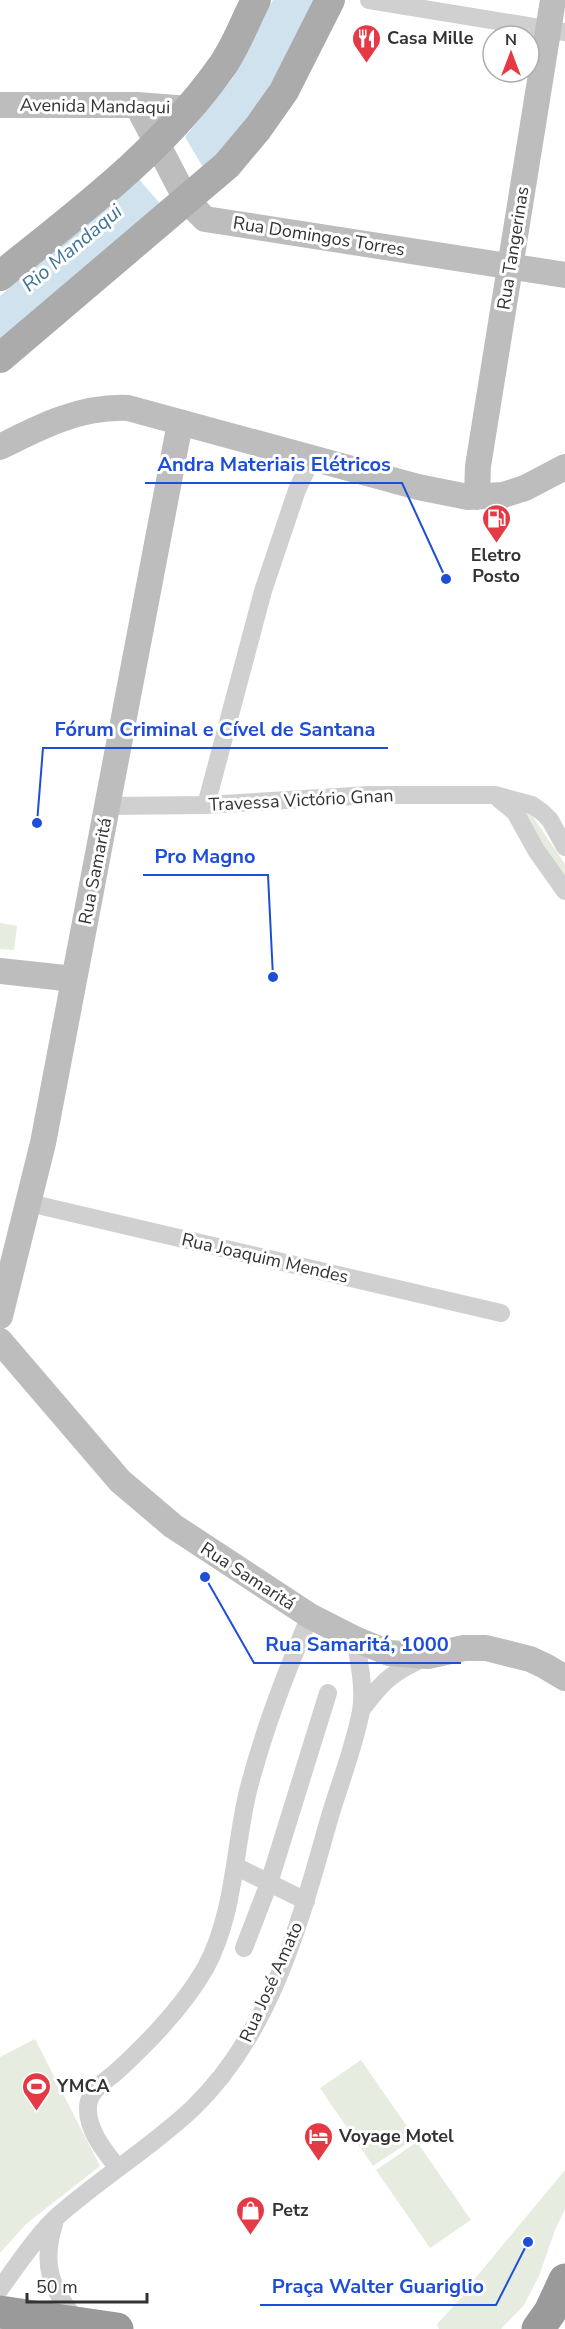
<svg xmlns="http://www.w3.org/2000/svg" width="565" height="2329" viewBox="0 0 565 2329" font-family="'Nunito Sans',sans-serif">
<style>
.green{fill:#e6ecdf}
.water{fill:#cfe2ee}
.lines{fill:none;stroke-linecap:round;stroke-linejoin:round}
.street{stroke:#d0d0d0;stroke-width:18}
.secondary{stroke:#bdbdbd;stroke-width:26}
.primary{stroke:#ababab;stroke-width:30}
.highway{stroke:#9a9a9a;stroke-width:33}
.labels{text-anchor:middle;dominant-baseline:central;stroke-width:6;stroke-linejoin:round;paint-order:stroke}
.poi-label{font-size:18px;font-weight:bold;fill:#333;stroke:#fff;text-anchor:start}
.street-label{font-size:18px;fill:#333;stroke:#fff}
.water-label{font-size:20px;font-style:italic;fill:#3f7597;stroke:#fff}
.leader{fill:none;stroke:#1d4ed8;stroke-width:2}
.callout-dot{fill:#1d4ed8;stroke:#fff;stroke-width:2}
.callout-label{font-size:20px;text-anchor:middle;font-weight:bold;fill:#1d4ed8;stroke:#fff;stroke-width:6;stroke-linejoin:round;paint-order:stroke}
</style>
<rect width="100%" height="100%" fill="#fff"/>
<path class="green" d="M519 811H529L565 864V878Z
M0 923 17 926 14 950 0 949Z
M35 2039 100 2166 26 2224 0 2253V2057Z
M361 2060 415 2138 373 2166 320 2088Z
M417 2142 471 2220 430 2248 376 2170Z
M565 2170V2209L555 2230 539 2276 524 2305 501 2329H439L437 2324 464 2295 463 2293Z"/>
<path class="water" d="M273 0H318L294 50 229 144 203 167 185 137 232 79Z
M137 177 163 207 0 340V296Z"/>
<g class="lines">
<path class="street" d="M369 0 565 32
M499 799 515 812 536 850 565 891
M206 805 263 591 297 490 312 458
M107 806 206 805 369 795H495L532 805 542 812 550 820 565 847
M29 1203 501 1313
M361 1710C383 1681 392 1672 426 1657
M235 1866 306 1901
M244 1948 269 1883 328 1693
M117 2167C104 2150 87 2130 88 2107 88 2092 104 2082 115 2073 147 2044 185 2004 206 1967 235 1913 234 1849 248 1791 264 1729 285 1675 310 1616
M54 2224C41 2265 51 2290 78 2322
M0 2289C15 2268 40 2231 59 2215 102 2177 152 2147 193 2108 273 2031 301 1918 330 1816 340 1783 355 1744 361 1711 365 1691 359 1660 355 1639"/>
<path class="secondary" d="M0 105H137L189 109
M137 105 187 201 205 219 565 275
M0 447C41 426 81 406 128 408L418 487 468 497 503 495 525 488 565 467
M477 497 478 466 553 0
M0 971 74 979
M0 1316 43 1143 180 423
M0 1341 120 1481 173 1526 310 1616 355 1639 389 1653 428 1656 464 1648H486L530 1659 545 1666 565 1678"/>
<path class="primary" d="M0 276C78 213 162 151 220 69 235 49 244 23 256 0
M0 358 227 165 258 128 284 91 330 0"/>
<path class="highway" d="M0 2312 117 2329
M538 2329 550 2312 565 2280"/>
</g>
<defs>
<symbol id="restaurant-pin" viewBox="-11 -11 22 30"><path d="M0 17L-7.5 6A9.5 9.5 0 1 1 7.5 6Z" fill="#e63946" stroke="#fff"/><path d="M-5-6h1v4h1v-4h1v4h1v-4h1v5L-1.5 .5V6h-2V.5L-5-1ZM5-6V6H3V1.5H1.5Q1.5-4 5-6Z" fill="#fff"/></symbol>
<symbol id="fuel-pin" viewBox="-11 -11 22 30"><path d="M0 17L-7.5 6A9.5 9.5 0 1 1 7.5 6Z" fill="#e63946" stroke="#fff"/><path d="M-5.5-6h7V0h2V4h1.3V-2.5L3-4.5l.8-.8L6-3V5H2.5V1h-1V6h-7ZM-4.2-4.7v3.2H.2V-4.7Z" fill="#fff"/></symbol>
<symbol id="stadium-pin" viewBox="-11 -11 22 30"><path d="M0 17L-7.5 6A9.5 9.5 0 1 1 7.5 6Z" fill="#e63946" stroke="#fff"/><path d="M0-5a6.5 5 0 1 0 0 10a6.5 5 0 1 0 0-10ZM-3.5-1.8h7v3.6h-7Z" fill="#fff"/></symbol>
<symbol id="hotel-pin" viewBox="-11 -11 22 30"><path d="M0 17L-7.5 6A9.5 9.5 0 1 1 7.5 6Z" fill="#e63946" stroke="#fff"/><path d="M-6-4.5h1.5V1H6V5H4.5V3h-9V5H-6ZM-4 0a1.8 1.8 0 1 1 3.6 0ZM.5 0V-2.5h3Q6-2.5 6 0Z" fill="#fff"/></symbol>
<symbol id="shop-pin" viewBox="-11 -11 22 30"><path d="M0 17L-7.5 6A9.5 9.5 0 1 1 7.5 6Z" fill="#e63946" stroke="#fff"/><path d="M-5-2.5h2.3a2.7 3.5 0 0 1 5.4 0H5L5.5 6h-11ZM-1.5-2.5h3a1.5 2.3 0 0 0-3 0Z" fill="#fff"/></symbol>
</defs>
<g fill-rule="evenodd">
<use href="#restaurant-pin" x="350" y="22" width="33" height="45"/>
<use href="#fuel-pin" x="480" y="502" width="33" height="45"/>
<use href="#stadium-pin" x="20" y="2070" width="33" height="45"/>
<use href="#hotel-pin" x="302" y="2120" width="33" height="45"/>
<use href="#shop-pin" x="234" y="2194" width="33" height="45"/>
</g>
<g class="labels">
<g class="poi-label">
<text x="387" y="38">Casa Mille</text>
<text x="496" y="555" text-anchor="middle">Eletro<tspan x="496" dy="21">Posto</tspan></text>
<text x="57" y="2086">YMCA</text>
<text x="339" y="2136">Voyage Motel</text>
<text x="272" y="2210">Petz</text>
</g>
<g class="street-label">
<text transform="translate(95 106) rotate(1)">Avenida Mandaqui</text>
<text transform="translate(319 236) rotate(9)">Rua Domingos Torres</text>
<text transform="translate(513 248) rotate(-81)">Rua Tangerinas</text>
<text transform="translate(301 800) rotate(-3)">Travessa Victório Gnan</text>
<text transform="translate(95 871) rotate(-79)">Rua Samaritá</text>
<text transform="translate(265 1258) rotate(13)">Rua Joaquim Mendes</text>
<text transform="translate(248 1576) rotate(33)">Rua Samaritá</text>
<text transform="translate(271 1982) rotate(-66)">Rua José Amato</text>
</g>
<g class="water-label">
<text transform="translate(72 248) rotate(-40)">Rio Mandaqui</text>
</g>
</g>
<path class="leader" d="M446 579L402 483H145M37 823L43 748H388M273 977L268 875H143M205 1577L254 1663H461M528 2242L496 2305H260"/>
<g class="callout-dot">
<circle cx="446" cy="579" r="6"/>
<circle cx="37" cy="823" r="6"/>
<circle cx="273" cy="977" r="6"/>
<circle cx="205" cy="1577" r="6"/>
<circle cx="528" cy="2242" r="6"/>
</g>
<g class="callout-label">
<text x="274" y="471">Andra Materiais Elétricos</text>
<text x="215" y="736">Fórum Criminal e Cível de Santana</text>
<text x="205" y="863">Pro Magno</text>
<text x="357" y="1651">Rua Samaritá, 1000</text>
<text x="378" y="2293">Praça Walter Guariglio</text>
</g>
<g transform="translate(511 54)"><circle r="28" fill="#ffffff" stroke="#adadad" stroke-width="1.5"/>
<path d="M0-4.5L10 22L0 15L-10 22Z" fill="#e63946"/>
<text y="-9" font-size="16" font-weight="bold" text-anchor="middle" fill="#333333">N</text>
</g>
<path d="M27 2293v9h120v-9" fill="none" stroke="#333333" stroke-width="3"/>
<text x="36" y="2293" font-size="18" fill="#333333" stroke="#ffffff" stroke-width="4.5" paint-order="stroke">50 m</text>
</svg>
